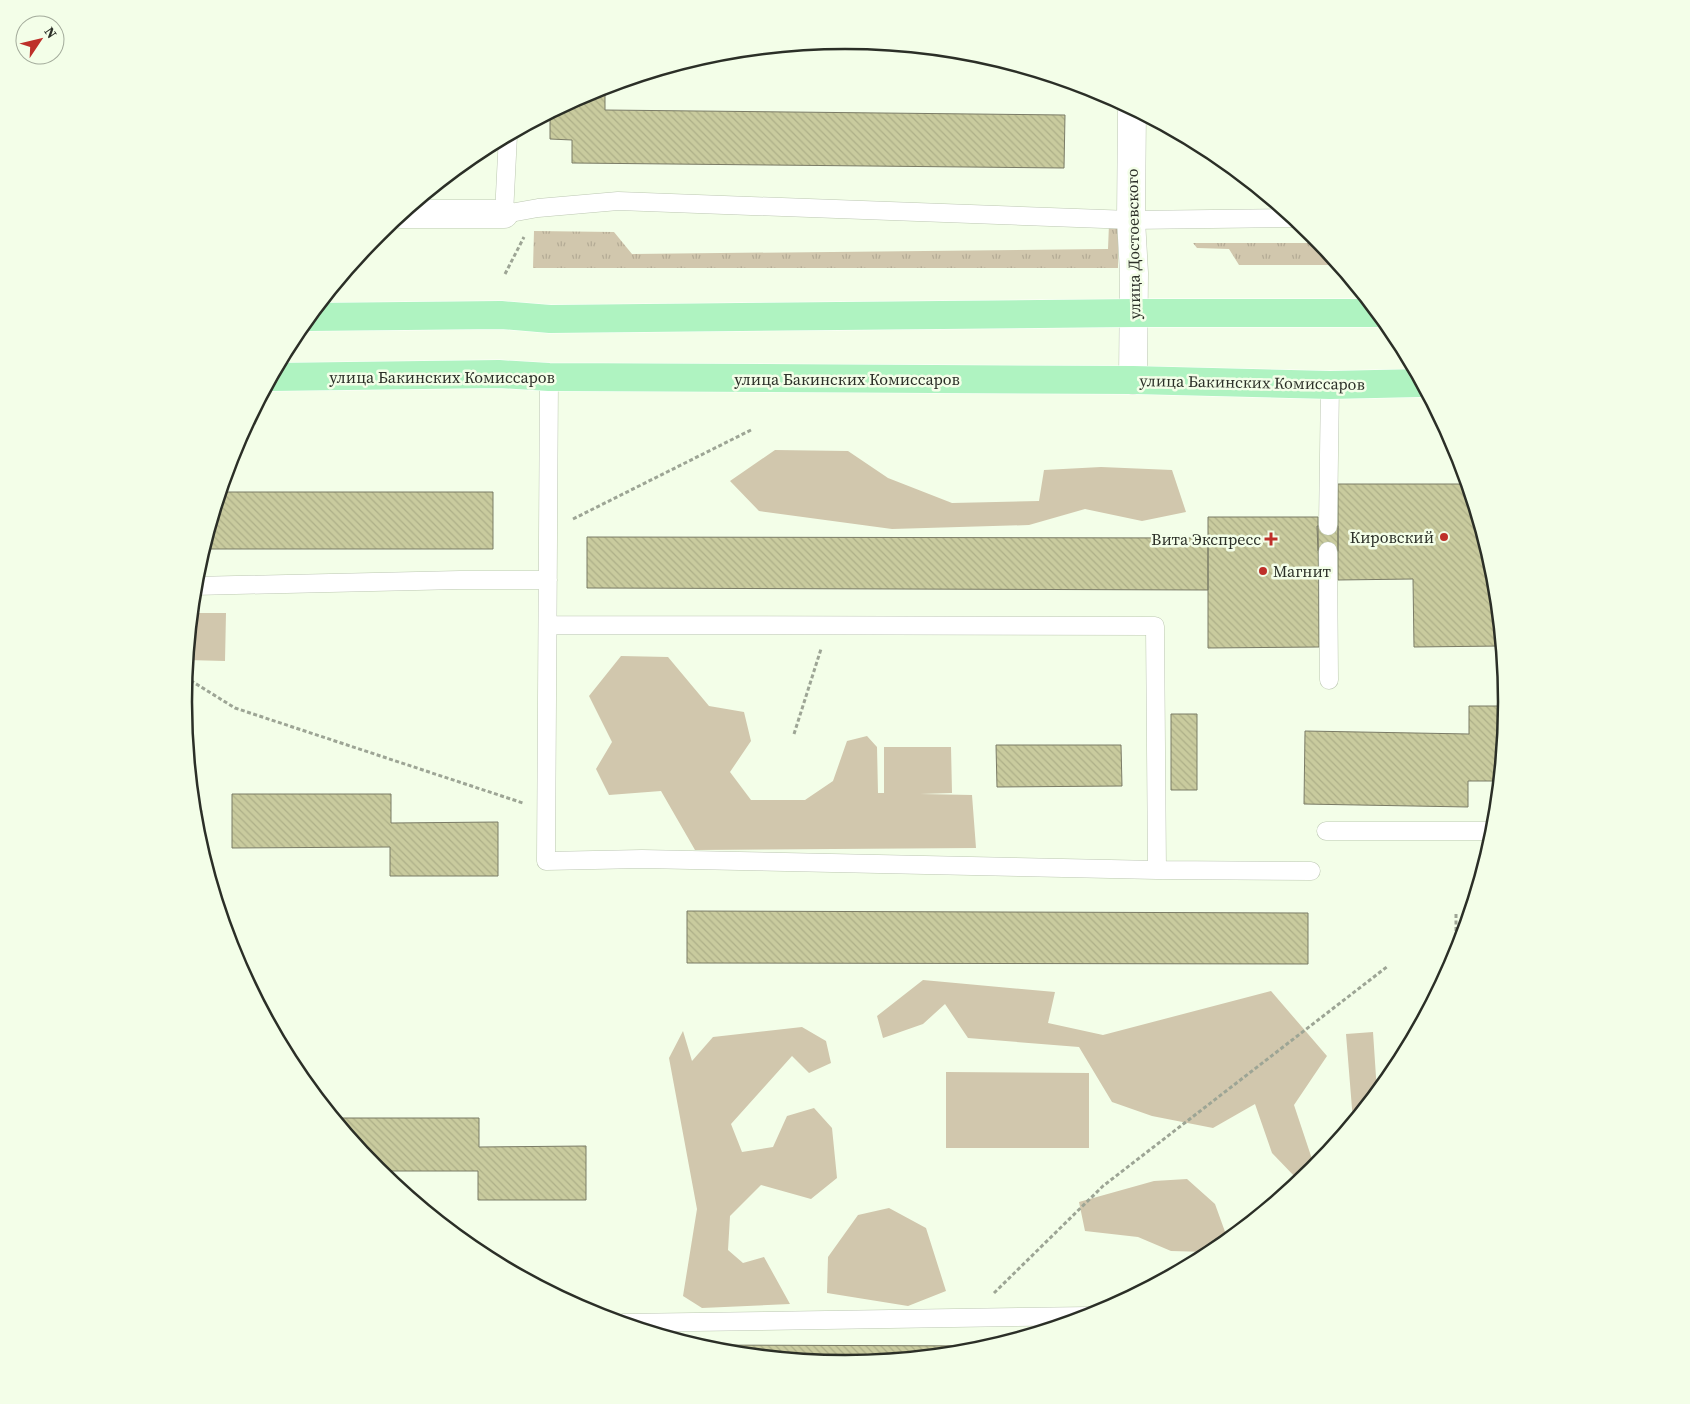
<svg xmlns="http://www.w3.org/2000/svg" width="1690" height="1404" viewBox="0 0 1690 1404" font-family="'Source Serif 4',serif">
<style>
.grass{fill:url(#grass-tufts)}
.park{fill:#d1c7ad}
.building{fill:url(#building-back-hatch);stroke:#7b7c67}
.lines{fill:none;stroke-linecap:round;stroke-linejoin:round}
.service-casing{stroke:#bcc7b2;stroke-width:19}
.minor-casing{stroke:#bcc7b2;stroke-width:29}
.primary-casing{stroke:#fff;stroke-width:29}
.path{stroke:#9da595;stroke-width:3;stroke-dasharray:4 2.5;stroke-linecap:butt}
.service{stroke:#fff;stroke-width:18}
.minor{stroke:#fff;stroke-width:28}
.primary{stroke:#aff3c1;stroke-width:28}
.poi-dot{fill:#be302a;stroke:#f3fee8;stroke-width:2}
.labels{text-anchor:middle;dominant-baseline:central;stroke-width:5;stroke-linejoin:round;paint-order:stroke}
.street-label{font-size:16px;fill:#2b2f27;stroke:#f3fee8}
.poi-label{font-size:16px;fill:#2b2f27;stroke:#f3fee8;text-anchor:end}
.rim{fill:none;stroke:#2b2f27;stroke-width:2.5}
</style>
<defs>
<pattern id="grass-tufts" width="24" height="20" patternUnits="userSpaceOnUse" patternTransform="scale(1.25)"><rect width="24" height="20" fill="#d1c7ad"/><path d="M3 7l-1-3M5 7V3M7 7l1-3M15 17l-1-3M17 17v-4M19 17l1-3" fill="none" stroke="#b4ab95"/></pattern>
<pattern id="building-back-hatch" width="6" height="6" patternUnits="userSpaceOnUse" patternTransform="scale(1.25)"><rect width="6" height="6" fill="#c9cb9e"/><path d="M-1 5l2 2M0 0l6 6M5-1l2 2" fill="none" stroke="#adaf88"/></pattern>
</defs>
<rect width="100%" height="100%" fill="#f3fee8"/>
<path class="grass" d="M1109 224H1119L1118 268H533L534 231 614 232 632 254 1108 249Z
M1193 243H1321L1339 265H1239L1229 249 1197 248Z"/>
<path class="park" d="M775 450 848 451 888 478 952 503 1039 501 1044 470 1101 467 1172 470 1186 512 1142 521 1085 509 1029 525 892 529 759 511 730 481Z
M192 613H226L225 661 187 660Z
M621 656 668 657 709 706 744 712 751 741 730 772 751 800H805L833 781 847 741 867 736 877 747 878 793H884V747H951L952 793 920 794 972 795 976 848 695 850 661 791 609 795 596 769 612 742 589 696Z
M923 980 1055 992 1048 1023 1103 1035 1271 991 1327 1056 1294 1105 1313 1162 1298 1180 1272 1153 1255 1104 1213 1128 1152 1116 1112 1102 1079 1047 968 1038 945 1004 923 1024 883 1038 877 1016Z
M802 1027 826 1041 831 1063 809 1073 792 1056 731 1124 742 1152 773 1147 787 1116 814 1108 832 1128 837 1178 811 1199 761 1185 730 1216 728 1250 743 1263 764 1257 790 1304 702 1308 683 1296 697 1209 669 1058 683 1031 692 1061 713 1037Z
M1373 1032 1377 1092 1353 1121 1346 1034Z
M946 1072 1089 1073V1148H946Z
M1187 1179 1215 1204 1228 1240 1207 1252 1171 1251 1138 1237 1085 1231 1079 1202 1154 1181Z
M889 1208 926 1228 946 1291 908 1306 827 1293 828 1257 858 1215Z"/>
<path class="building" d="M605 86V110L1065 115 1064 168 572 163V140L550 139V113L592 90Z
M1338 484H1467L1494 573 1502 646 1414 647 1413 579 1338 580Z
M220 492H493V549H203Z
M1208 517H1318L1319 647 1208 648Z
M1317 526H1338V551H1318Z
M587 537 1208 538V590L587 588Z
M1469 706H1507L1499 781H1468V807L1304 804 1305 731 1469 734Z
M1171 714H1197V790H1171Z
M996 745H1121L1122 786 997 787Z
M232 794H391V823L498 822V876H390V847L232 848Z
M687 911 1308 913V964L687 963Z
M334 1118H479V1147L586 1146V1200H478V1171H378Z
M695 1345 992 1346 974 1351 845 1364 716 1351Z"/>
<g class="lines">
<defs>
<path id="service" d="M508 135 504 214 538 208 618 201 1131 220 1294 218
M549 377 546 861 642 859 1157 870 1311 871
M1328 526 1330 385
M1328 551 1329 680
M194 586 460 580H548
M548 625 1155 626 1157 870
M1326 831H1494
M623 1323 1090 1316"/>
<path id="minor" d="M1132 108 1131 220 1134 273 1133 380
M401 214H504"/>
<path id="primary" d="M309 317 501 315 550 319 1134 313H1378
M272 377 499 374 549 377 1133 380 1330 385 1421 383"/>
</defs>
<use href="#service" class="service-casing"/>
<use href="#minor" class="minor-casing"/>
<use href="#primary" class="primary-casing"/>
<path class="path" d="M505 274 524 237
M573 519 751 430
M185 677 235 708 523 803
M794 734 821 649
M192 793 201 810 197 834
M1456 957V913
M994 1293 1103 1186 1388 966"/>
<use href="#service" class="service"/>
<use href="#minor" class="minor"/>
<use href="#primary" class="primary"/>
</g>
<g class="poi-dot">
<circle cx="1444" cy="537" r="5"/>
<path d="M1268.5 531.5h5v5h5v5h-5v5h-5v-5h-5v-5h5z"/>
<circle cx="1263" cy="571" r="5"/>
</g>
<g class="labels">
<g class="street-label">
<text transform="translate(1133 244) rotate(-91)">улица Достоевского</text>
<text x="442" y="377">улица Бакинских Комиссаров</text>
<text x="847" y="379">улица Бакинских Комиссаров</text>
<text transform="translate(1252 382) rotate(1)">улица Бакинских Комиссаров</text>
</g>
<g class="poi-label">
<text x="1434" y="537">Кировский</text>
<text x="1261" y="539">Вита Экспресс</text>
<text x="1273" y="571" text-anchor="start">Магнит</text>
</g>
</g>
<path d="M0 0H1690V1404H0ZM192 702a653 653 0 1 1 1306 0a653 653 0 1 1-1306 0Z" fill="#f3fee8" fill-rule="evenodd"/>
<path class="rim" d="M192 702a653 653 0 1 1 1306 0a653 653 0 1 1-1306 0Z"/>
<g transform="translate(40 40) rotate(55)"><circle r="24" fill="#f3fee8" stroke="#a3ab9b"/>
<path d="M0-4L9 19L0 12L-9 19Z" fill="#be302a"/>
<text y="-8" font-size="14" font-weight="bold" text-anchor="middle" fill="#2b2f27">N</text>
</g>
</svg>
